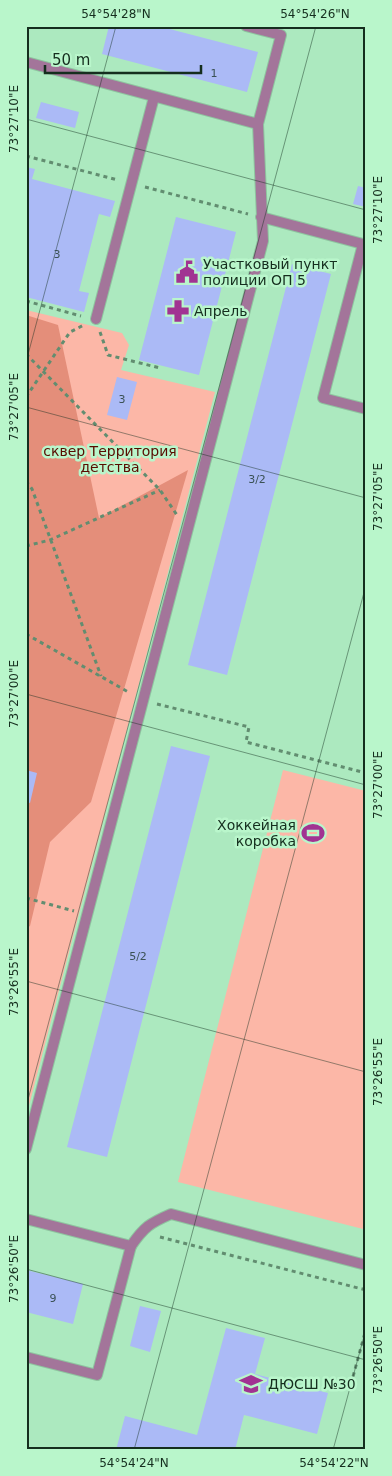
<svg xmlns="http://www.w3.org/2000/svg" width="392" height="1476" viewBox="0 0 392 1476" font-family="'DejaVu Sans',sans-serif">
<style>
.green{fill:#fcb7a7}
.forest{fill:#e48e7a}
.building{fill:#abbaf6}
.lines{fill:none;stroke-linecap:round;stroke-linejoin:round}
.lane-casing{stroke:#8ec49f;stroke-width:12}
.street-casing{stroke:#8ec49f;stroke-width:12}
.path{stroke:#628d70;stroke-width:3;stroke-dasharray:4 4;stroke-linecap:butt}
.lane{stroke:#a3759a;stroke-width:10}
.street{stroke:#a3759a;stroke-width:10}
.ticks{fill:none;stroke:#152e1e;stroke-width:1;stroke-opacity:0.45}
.labels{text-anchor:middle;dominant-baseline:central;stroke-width:5;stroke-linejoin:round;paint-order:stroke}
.number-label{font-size:11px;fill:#3a5154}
.poi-label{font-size:14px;fill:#152e1e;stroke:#b9f6cb;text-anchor:start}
.park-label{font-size:14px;fill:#580c00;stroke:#b9f6cb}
.neatline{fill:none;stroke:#152e1e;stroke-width:2}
.ticks-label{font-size:12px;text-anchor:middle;fill:#152e1e}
</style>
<rect width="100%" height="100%" fill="#ace9bf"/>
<path class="green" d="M26 310 122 333 129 345 121 370 215 392 26 1117Z
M283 770 366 791V1220L363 1229 178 1182Z"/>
<path class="forest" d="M26 315 58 325 99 518 188 470 91 802 50 842 30 926 26 928Z"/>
<path class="building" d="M109 26H158L258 52 247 92 102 54Z
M41 102 79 112 75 128 36 118Z
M26 167 35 169 32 179 115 201 110 217 99 214 79 291 89 293 84 312 26 297Z
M358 186 366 188V207L353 204Z
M176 217 236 232 199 375 139 360Z
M292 264 331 274 227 675 188 665Z
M117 377 137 382 127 420 107 415Z
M171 746 210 756 107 1157 67 1147Z
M26 770 37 773 30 803 26 802Z
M26 1270 83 1284 73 1324 26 1312Z
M140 1306 161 1311 150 1352 130 1346Z
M226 1328 265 1338 255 1374 328 1393 317 1434 244 1415 235 1450H116L125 1416 197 1435Z"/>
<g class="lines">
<defs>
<path id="lane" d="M26 62 258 124
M261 217 363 244 323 398 366 409
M96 319 154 97
M26 1149 263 241 258 124 281 35 246 26
M26 1357 97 1375 131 1246"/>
<path id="street" d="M26 1219 131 1246C144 1227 150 1223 171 1214L366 1265"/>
</defs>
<use href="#lane" class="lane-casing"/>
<use href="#street" class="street-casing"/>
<path class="path" d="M26 156 118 180
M145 187 248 214
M26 301 81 316
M100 332 108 355 160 368
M26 354 160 490 177 515
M26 397 70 332 84 325
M26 481 32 489 101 676
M26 546 50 540 160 490
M26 634 130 693
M157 704 249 727 246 742 366 773
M26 898 74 911
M160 1237 366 1290
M351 1384 366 1329"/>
<use href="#lane" class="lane"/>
<use href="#street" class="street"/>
</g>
<path class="ticks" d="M26 119 366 210M26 362 116 26M26 407 366 498M26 694 366 785M26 981 366 1072M26 1107 316 26M26 1269 366 1360M134 1450 366 585M333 1450 366 1329"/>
<defs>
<symbol id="civic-bare" viewBox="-9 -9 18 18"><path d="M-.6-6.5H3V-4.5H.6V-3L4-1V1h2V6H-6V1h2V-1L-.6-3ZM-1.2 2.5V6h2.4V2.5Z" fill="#a13392" stroke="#b9f6cb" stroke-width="2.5" paint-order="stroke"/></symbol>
<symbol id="pharmacy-bare" viewBox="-9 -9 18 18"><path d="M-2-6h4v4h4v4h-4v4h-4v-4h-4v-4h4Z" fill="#a13392" stroke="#b9f6cb" stroke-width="2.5" paint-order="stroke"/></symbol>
<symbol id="stadium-bare" viewBox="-9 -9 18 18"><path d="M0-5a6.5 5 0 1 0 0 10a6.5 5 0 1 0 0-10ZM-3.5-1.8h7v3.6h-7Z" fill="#a13392" stroke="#b9f6cb" stroke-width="2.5" paint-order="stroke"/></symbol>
<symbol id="school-bare" viewBox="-9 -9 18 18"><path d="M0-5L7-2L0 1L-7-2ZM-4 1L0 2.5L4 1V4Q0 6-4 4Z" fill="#a13392" stroke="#b9f6cb" stroke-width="2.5" paint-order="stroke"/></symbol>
</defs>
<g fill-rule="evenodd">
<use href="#civic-bare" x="171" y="256" width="32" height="32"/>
<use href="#pharmacy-bare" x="162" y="295" width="32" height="32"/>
<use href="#stadium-bare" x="297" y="817" width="32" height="32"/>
<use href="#school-bare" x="235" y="1368" width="32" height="32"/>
</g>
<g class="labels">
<g class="number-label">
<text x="214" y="73">1</text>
<text x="57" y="254">3</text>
<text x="122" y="399">3</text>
<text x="257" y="479">3/2</text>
<text x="138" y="956">5/2</text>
<text x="53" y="1298">9</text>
</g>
<g class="poi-label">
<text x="203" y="264">Участковый пункт<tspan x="203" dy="16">полиции ОП 5</tspan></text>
<text x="194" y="311">Апрель</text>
<text x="296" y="825" text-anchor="end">Хоккейная<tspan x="296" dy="16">коробка</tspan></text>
<text x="268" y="1384">ДЮСШ №30</text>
</g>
<g class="park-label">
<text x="110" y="451">сквер Территория<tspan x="110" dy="16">детства</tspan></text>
</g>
</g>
<rect width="392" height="1476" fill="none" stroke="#b9f6cb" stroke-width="55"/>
<path d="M45 65v8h156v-8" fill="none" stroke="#152e1e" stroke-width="2.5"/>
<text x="52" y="65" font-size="15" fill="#152e1e" stroke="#b9f6cb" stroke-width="4" paint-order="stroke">50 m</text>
<rect x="28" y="28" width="336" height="1420" class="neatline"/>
<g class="ticks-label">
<text x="116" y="18">54°54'28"N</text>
<text x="315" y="18">54°54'26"N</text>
<text transform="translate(14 119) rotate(-90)" y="4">73°27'10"E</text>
<text transform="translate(378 210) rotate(-90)" y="4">73°27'10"E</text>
<text transform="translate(14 407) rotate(-90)" y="4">73°27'05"E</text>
<text transform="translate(378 497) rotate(-90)" y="4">73°27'05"E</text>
<text transform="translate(14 694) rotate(-90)" y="4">73°27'00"E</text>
<text transform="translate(378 785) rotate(-90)" y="4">73°27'00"E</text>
<text transform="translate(14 982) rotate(-90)" y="4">73°26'55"E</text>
<text transform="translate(378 1072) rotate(-90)" y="4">73°26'55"E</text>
<text transform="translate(14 1269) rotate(-90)" y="4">73°26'50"E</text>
<text transform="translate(378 1360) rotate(-90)" y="4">73°26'50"E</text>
<text x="134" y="1467">54°54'24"N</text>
<text x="334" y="1467">54°54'22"N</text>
</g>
</svg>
